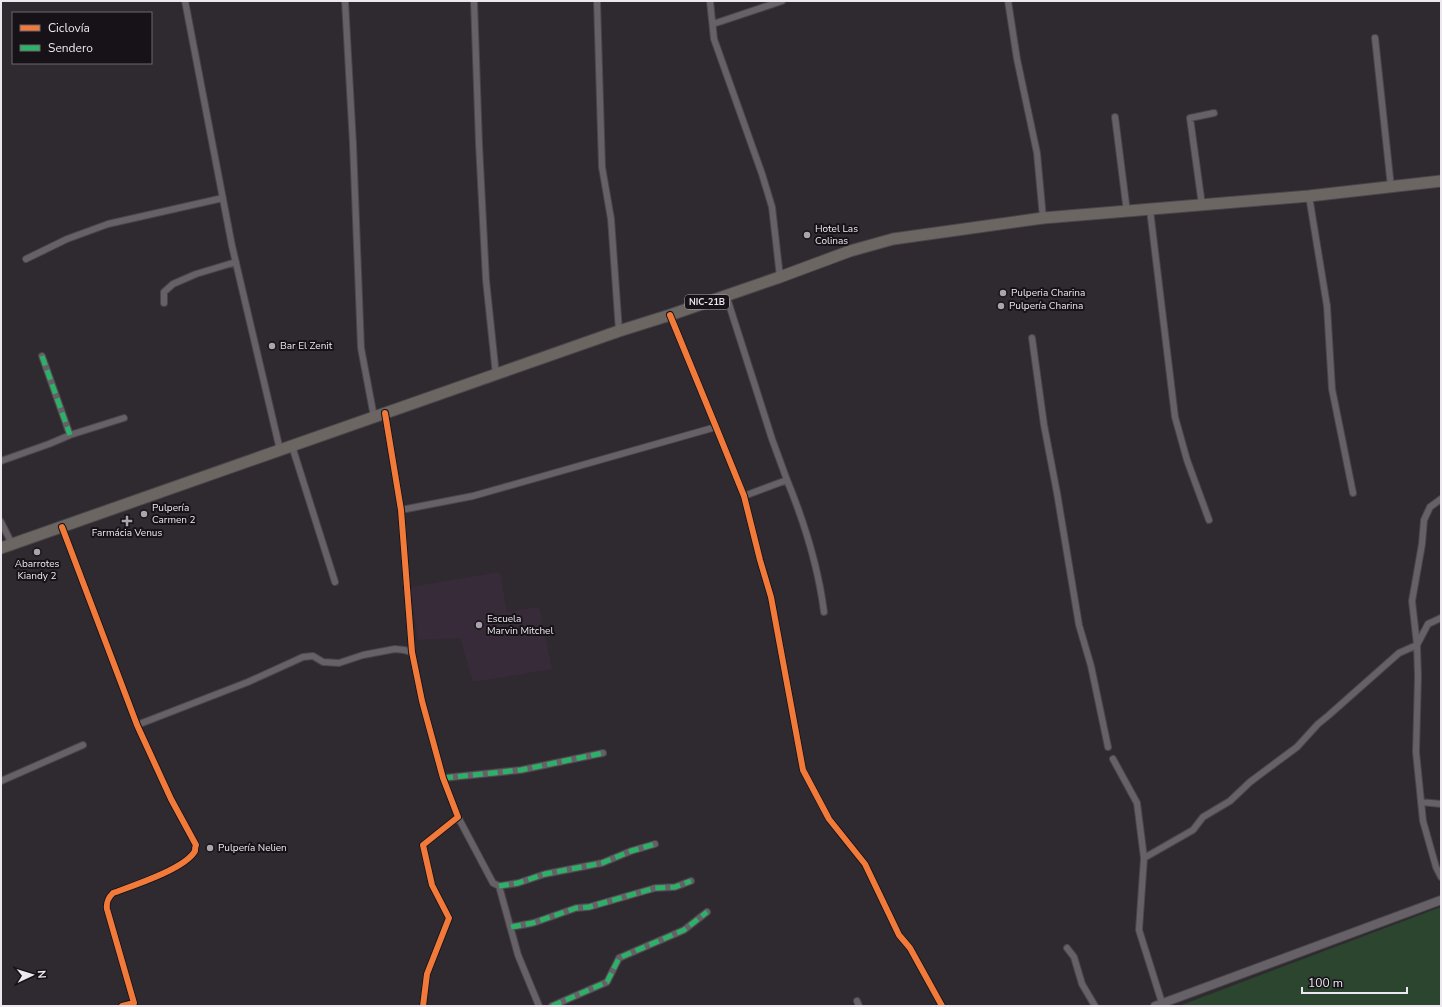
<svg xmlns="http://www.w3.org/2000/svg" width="1442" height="1007" viewBox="0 0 1442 1007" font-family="'Nunito Sans',sans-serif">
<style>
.built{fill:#372b39}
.green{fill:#2c452f}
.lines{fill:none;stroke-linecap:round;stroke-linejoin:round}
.minor-casing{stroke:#4a454b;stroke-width:8}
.tertiary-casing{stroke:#4a454b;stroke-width:10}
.trunk-casing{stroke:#4a454b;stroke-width:13}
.minor{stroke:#656166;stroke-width:6}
.tertiary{stroke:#656166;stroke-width:8}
.trunk{stroke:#6c6662;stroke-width:11}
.quiet{stroke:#2db169;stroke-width:5;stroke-dasharray:10 5;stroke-linecap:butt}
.cycleway-casing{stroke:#161217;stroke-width:8}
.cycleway{stroke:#f17a3a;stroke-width:6}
.poi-dot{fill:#aaa5ac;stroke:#161217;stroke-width:1.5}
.labels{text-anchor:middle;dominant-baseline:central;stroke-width:4;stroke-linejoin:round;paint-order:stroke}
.shield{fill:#161217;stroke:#aca7ae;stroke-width:1}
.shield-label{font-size:9px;font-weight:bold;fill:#ede7ef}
.poi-label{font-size:10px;fill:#ede7ef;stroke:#161217;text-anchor:start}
</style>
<rect width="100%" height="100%" fill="#2f2a2f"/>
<path class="built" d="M500 572 507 612 539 607 552 669 473 682 460 638 418 640 410 587Z"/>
<path class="green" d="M1441 907V1006H1179Z"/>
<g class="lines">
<defs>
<path id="minor" d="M185 1 232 246 280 450
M345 1 353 144 361 348 374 417
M474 1 479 144 486 280 496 375
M597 1 602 167 611 219 619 331
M710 1 714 39 762 174 772 207 780 277
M1008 1 1017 59 1037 153 1043 218
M713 24 782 1
M1375 38 1391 187
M1115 117 1127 212
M1309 196 1327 306 1332 389 1353 493
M1202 205 1190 118 1214 113
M1150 210 1175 417 1187 460 1209 520
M26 259 67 239 108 224 223 198
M726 295 772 439 787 480 744 496
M164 303V292L173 284 196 274 236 262
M670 315 716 427 744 496 760 560 771 597 803 770 829 819 865 864 899 935 910 948 942 1006
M1032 338 1044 425 1057 493 1079 625 1091 666 1108 747
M42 356 70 435
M385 413 401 510 412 652 422 701 443 778 458 817 423 845 432 885 449 918 427 974 423 1006
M292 446 335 582
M1 461 49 444 70 435 124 418
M787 480C805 524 818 565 824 612
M1441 499 1430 507 1424 520 1422 544 1412 601 1417 645 1418 677 1416 752 1423 821 1436 867 1441 877
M401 510 473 496 716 427
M1 522 12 544
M62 527 137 725 171 799 196 845C195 847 195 850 195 851 185 869 132 886 113 893 108 898 106 902 107 909L134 1003 122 1006
M137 725 248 682 303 657 313 656 323 662 339 663 363 655 395 649 404 650 412 652
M1113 759 1137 803 1144 858 1139 930 1162 1003
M443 778 521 770 603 753
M1 781 83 745
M1421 802 1441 804
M458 817 493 883 499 886 518 955 539 1006
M1144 858 1193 830 1203 817 1230 801 1250 782 1297 747 1318 724 1329 715 1399 653 1417 645 1428 624 1441 618
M499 886 518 883 545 874 602 863 631 851 655 844
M511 927 533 923 576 908 589 907 655 888 675 887 691 881
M1067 948 1074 957 1082 984 1095 1006
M857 1001 859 1006
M552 1006 607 982 619 958 684 930 707 912"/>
<path id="tertiary" d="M1155 1006 1441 900"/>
<path id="trunk" d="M1 548 619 331 670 315 780 277 850 251 893 239 1043 218 1309 196 1441 181"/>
</defs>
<use href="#minor" class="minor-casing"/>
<use href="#tertiary" class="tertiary-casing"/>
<use href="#trunk" class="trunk-casing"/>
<use href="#minor" class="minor"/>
<use href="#tertiary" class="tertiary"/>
<use href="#trunk" class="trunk"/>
<path class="quiet" d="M42 356 70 435
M443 778 521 770 603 753
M499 886 518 883 545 874 602 863 631 851 655 844
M511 927 533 923 576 908 589 907 655 888 675 887 691 881
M552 1006 607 982 619 958 684 930 707 912"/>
<defs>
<path id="cycleway" d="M670 315 716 427 744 496 760 560 771 597 803 770 829 819 865 864 899 935 910 948 942 1006
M385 413 401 510 412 652 422 701 443 778 458 817 423 845 432 885 449 918 427 974 423 1006
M62 527 137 725 171 799 196 845C195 847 195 850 195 851 185 869 132 886 113 893 108 898 106 902 107 909L134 1003 122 1006"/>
</defs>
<use href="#cycleway" class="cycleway-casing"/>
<use href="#cycleway" class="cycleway"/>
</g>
<g class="poi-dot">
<circle cx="807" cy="235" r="4"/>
<circle cx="1003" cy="293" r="4"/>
<circle cx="1001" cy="306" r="4"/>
<circle cx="272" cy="346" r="4"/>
<circle cx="144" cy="514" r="4"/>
<path d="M125 515h4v4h4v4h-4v4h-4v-4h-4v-4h4z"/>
<circle cx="37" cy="552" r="4"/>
<circle cx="479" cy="625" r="4"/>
<circle cx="210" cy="848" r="4"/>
</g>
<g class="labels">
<rect class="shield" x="685" y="295" width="44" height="14" rx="3"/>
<g class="shield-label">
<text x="707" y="302">NIC-21B</text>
</g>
<g class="poi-label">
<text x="815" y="229">Hotel Las<tspan x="815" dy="12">Colinas</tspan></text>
<text x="1011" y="293">Pulperia Charina</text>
<text x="1009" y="306">Pulpería Charina</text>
<text x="280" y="346">Bar El Zenit</text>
<text x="152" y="508">Pulpería<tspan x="152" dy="12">Carmen 2</tspan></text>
<text x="127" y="533" text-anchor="middle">Farmácia Venus</text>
<text x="37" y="564" text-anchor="middle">Abarrotes<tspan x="37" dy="12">Kiandy 2</tspan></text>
<text x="487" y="619">Escuela<tspan x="487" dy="12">Marvin Mitchel</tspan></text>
<text x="218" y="848">Pulpería Nelien</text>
</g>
</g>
<rect width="1442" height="1007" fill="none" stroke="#ede7ef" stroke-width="4"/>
<rect x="12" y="12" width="140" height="52" fill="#161217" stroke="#6c676d"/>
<rect x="20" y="25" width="20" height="6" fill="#f17a3a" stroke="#6c676d"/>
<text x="48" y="32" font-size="12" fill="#ede7ef">Ciclovía</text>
<rect x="20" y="45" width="20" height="6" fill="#2db169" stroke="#6c676d"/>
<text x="48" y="52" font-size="12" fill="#ede7ef">Sendero</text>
<g transform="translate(32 975) rotate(86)" stroke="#161217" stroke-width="3" paint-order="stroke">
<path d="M0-3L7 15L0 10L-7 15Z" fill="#ede7ef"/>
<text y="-6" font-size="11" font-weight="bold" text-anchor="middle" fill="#ede7ef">N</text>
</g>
<path d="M1302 987v6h105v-6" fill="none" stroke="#ede7ef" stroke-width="2"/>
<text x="1308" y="987" font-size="12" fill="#ede7ef" stroke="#161217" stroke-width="3" paint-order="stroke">100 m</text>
</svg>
